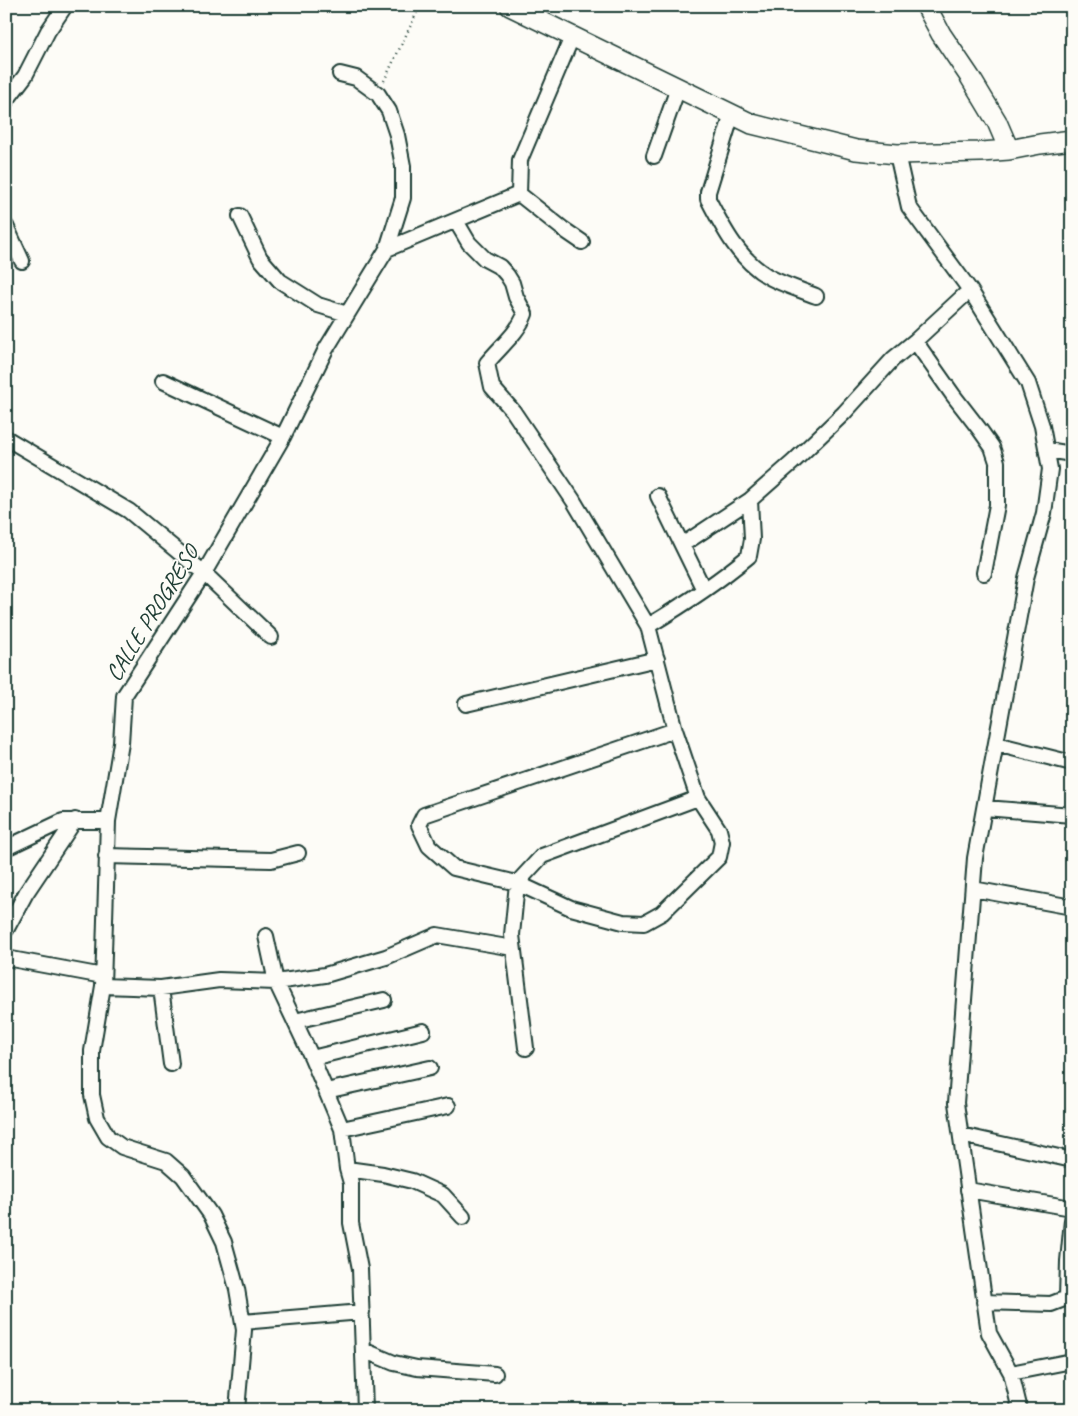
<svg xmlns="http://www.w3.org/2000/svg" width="1078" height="1416" viewBox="0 0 1078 1416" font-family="Caveat,sans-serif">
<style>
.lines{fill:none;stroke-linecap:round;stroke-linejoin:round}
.street-casing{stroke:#1f3d34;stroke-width:18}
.secondary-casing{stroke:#1f3d34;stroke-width:22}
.path{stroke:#1f3d34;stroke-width:2.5;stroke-dasharray:1 4;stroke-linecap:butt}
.street{stroke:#fdfcf7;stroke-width:14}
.secondary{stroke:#fdfcf7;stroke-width:19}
.labels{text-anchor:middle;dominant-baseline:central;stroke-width:4;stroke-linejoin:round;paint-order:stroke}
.street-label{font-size:24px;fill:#1f3d34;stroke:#fdfcf7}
</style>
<rect width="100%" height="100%" fill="#fdfcf7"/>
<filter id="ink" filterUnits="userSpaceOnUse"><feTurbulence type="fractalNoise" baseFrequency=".02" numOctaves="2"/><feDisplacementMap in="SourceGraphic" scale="10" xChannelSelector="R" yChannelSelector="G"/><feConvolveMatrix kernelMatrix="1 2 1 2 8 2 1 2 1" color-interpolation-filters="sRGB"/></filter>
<g filter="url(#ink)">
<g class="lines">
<defs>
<path id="street" d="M340 74 356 78 378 94 389 111 397 135 403 166V198L387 249
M6 101 25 76 48 31 65 6
M732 114 708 192V199C723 228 739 260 769 277 784 285 801 290 816 296
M897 154 909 207 970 290 1028 383 1042 426 1050 469 1044 513 1026 578 975 858 956 1103 989 1333 1011 1373 1020 1410
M654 156 678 88
M519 194 563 229 582 242
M240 216 260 258 280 281 318 305 347 314
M456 221 469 243 485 259 500 267 507 275 512 283 516 297 525 314C518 333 500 347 487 363L492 387 513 411 573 500 648 626 675 730 698 798 719 830 722 842 719 857 662 913 644 923 623 922 571 908 517 883 454 868 429 846 419 825 424 815 675 730
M6 226 22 261
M915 341 953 395 980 430 992 447 997 462V505L984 573
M163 381 283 437
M6 438 129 511 204 573 271 637
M1047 450 1072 454
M658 496 704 590
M682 545 750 500
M648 626C683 605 718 582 749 556L752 539 750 500 793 462 844 413 893 359 915 341 970 290
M466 704 657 659
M996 744 1072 763
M985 808 1072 815
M6 848 63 821H108
M106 856 271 860 298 853
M973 889 1072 907
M6 930 26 893 75 820
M266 936 276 982 312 1058 342 1129 347 1169 351 1183V1223L360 1269 365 1410
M6 958 103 976
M103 986 161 988 219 980 276 982 325 975 386 957 437 935 513 948
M161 988 171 1064
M295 1021 384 1000
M526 1048 512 935 517 883 542 856 698 798
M312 1058 423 1031
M326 1091 430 1068
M342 1129 448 1106
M961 1135 1072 1160
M347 1169 383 1174 412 1181 443 1195 463 1217
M968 1190 1072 1208
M1067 1298 1068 1261 1072 1220
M984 1302 1051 1304 1072 1296
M243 1322 362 1312
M363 1350 394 1363 417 1368 495 1374
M1011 1373 1072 1361
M237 1410 244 1330 237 1289 224 1242 211 1215 183 1176 166 1161 122 1147 108 1137 97 1118 92 1095V1051L103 986 108 821 121 743 124 696 204 573 283 437 326 349 387 249 519 194 520 160 572 37"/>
<path id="secondary" d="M510 6 752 124 856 150 897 154 981 152 1009 150 1040 144 1072 140
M926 6 941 34 970 77 997 122 1009 150"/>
</defs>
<use href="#street" class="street-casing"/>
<use href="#secondary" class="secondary-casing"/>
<path class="path" d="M384 81 420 6"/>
<use href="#street" class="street"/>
<use href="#secondary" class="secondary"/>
</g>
</g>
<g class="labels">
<g class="street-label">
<text transform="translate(152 613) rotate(-58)">CALLE PROGRESO</text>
</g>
</g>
<rect width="1078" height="1416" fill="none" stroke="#fdfcf7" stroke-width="25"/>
<rect x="12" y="12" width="1053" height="1391" fill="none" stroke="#1f3d34" stroke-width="2" filter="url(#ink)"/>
</svg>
